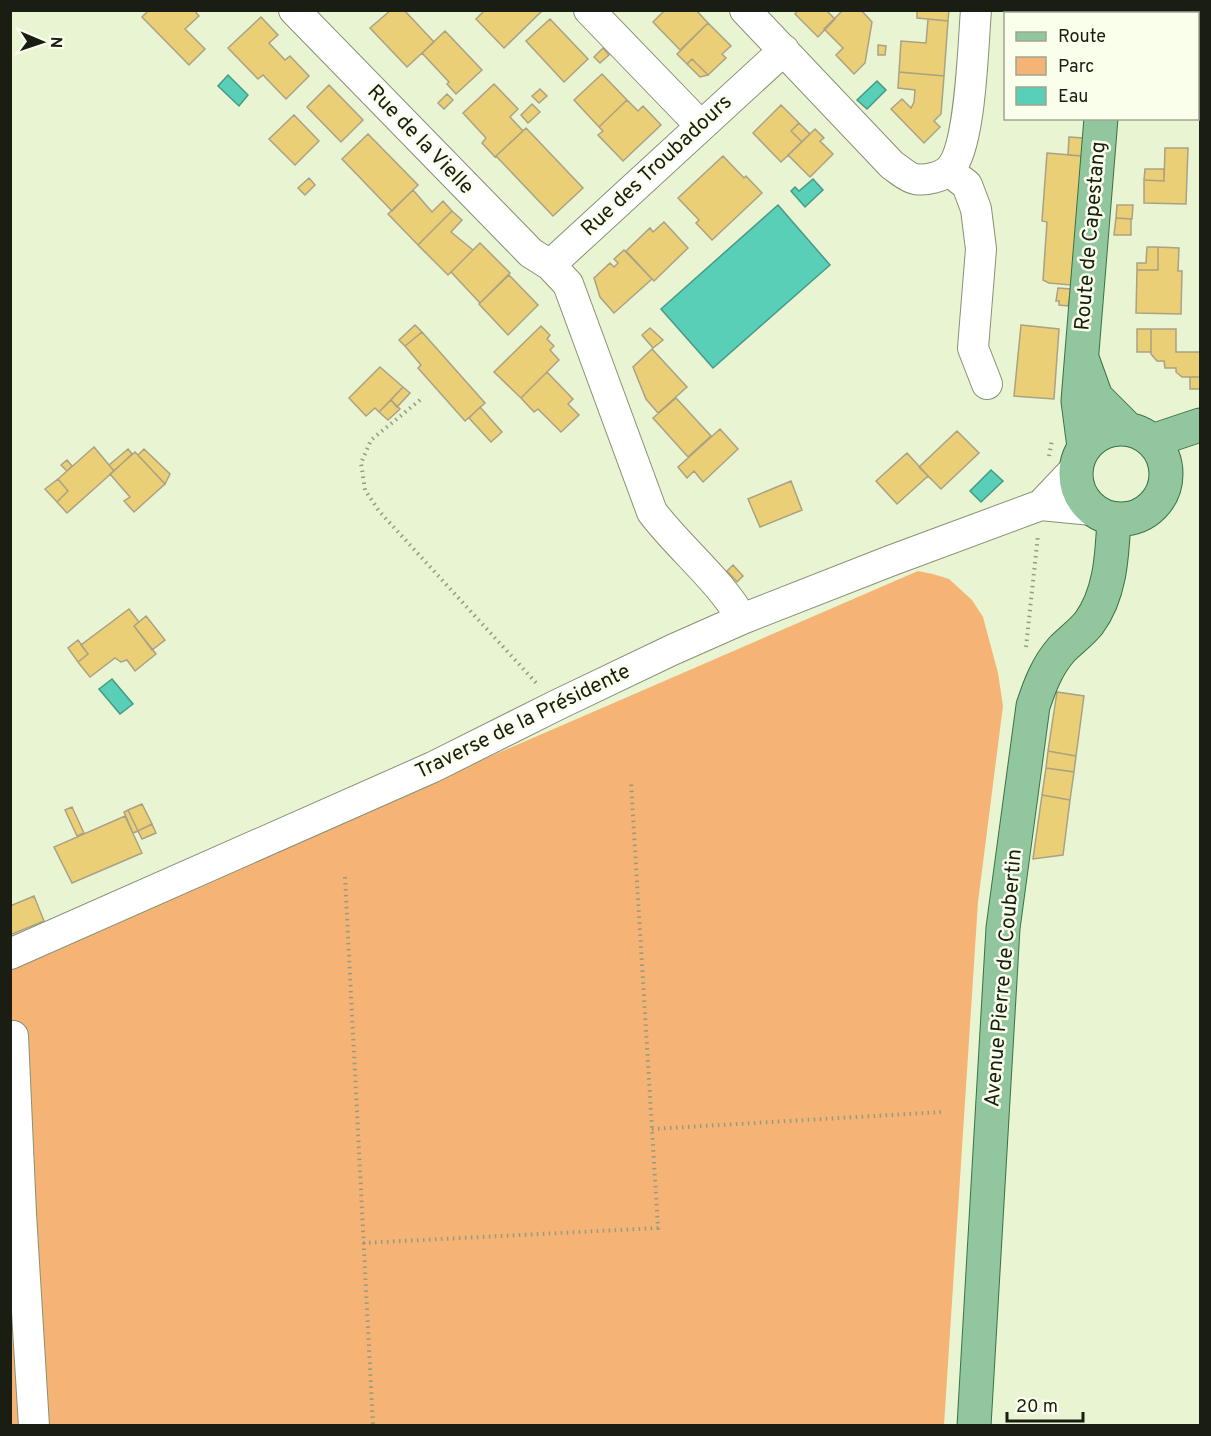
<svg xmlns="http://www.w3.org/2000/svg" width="1211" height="1436" viewBox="0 0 1211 1436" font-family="Overpass,sans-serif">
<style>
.green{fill:#f5b475}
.water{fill:#59cfb7;stroke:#469a86;stroke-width:1.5}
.building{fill:#eacf77;stroke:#aba183;stroke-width:1.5}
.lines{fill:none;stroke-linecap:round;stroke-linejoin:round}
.minor-casing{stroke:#899174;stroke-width:32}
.major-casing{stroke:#397243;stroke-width:35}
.path{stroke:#939b82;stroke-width:4;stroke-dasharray:1.5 4.5;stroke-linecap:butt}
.minor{stroke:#fff;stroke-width:30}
.major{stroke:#92c69e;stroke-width:33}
.labels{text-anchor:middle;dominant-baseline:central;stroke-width:5;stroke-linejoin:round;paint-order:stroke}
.street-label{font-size:21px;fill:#1a1e12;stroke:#f9ffeb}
</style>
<rect width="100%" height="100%" fill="#e9f4d3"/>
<path class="green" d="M918 571 933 574 949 579 972 600 983 617 998 673 1003 706 978 902 944 1425 11 1426V964Z"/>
<path class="water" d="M228 75 248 95 239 106 218 86Z
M877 81 886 90 867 109 857 100Z
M813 179 823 190 805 207 791 191 795 187 799 191Z
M778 205 830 265 713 368 661 309Z
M991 470 1003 481 981 502 970 491Z
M112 679 133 704 120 714 99 689Z"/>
<path class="building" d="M149 10H194L199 16 185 29 205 49 189 65 142 17Z
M391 10H404L434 42 407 67 370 28Z
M485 10H543L504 48 476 19Z
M665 10H696L708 23 680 50 653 22Z
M798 10H826L835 19 818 37 795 14Z
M843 10H861L872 22 865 63 854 74 836 55 843 48 824 29Z
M917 10H949L948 21 917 18Z
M1022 10H1054L1053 14H1022Z
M261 17 278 35 269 43 285 60 290 56 309 76 286 99 263 75 258 79 228 48Z
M550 19 588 59 564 82 526 41Z
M928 19 948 21 944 76 899 72 901 41 926 43Z
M708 23 731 46 722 54 726 58 708 75 692 59 687 64 677 54Z
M445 31 482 70 456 94 447 84 449 82 422 53Z
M878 45 886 46 885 55H878Z
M603 48 609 55 600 63 594 57Z
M692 59 708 75 700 77 687 64Z
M899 72 944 76 941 114 934 121 940 127 924 143 891 109 902 99 911 108 914 102 915 90 898 88Z
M602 74 627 100 599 127 574 100Z
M494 84 518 109 510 117 523 131 495 157 482 143 486 138 463 113Z
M329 85 363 120 341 142 307 107Z
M540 89 547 96 539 103 532 96Z
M447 94 453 100 444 109 438 103Z
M627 100 638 111 643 106 661 125 623 161 598 135 603 131 599 127Z
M532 104 540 112 528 123 521 115Z
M781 105 799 123 791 131 802 142 781 162 753 133Z
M294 115 319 141 295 165 269 139Z
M799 123 810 134 802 142 791 131Z
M526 128 583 188 553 216 496 156Z
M815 129 824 138 820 141 833 154 810 177 788 155Z
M368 134 418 185 392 211 342 159Z
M1069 137 1083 138 1082 156 1068 155Z
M1165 148H1188L1186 204 1144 203V180L1164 181Z
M1047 153 1082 156 1071 285 1049 283 1043 280 1047 222 1042 221Z
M723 156 744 178 746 176 762 193 712 240 696 223 699 220 678 198Z
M1145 169H1164V181L1144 180Z
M309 178 315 185 305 195 298 188Z
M413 190 432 212 443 201 452 211 418 245 388 214Z
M1117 205H1133L1132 219 1116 218Z
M452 211 462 220 451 232 473 250 448 275 418 245Z
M1116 218 1131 219V235H1114Z
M664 222 688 248 654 281 626 251 650 228 653 232Z
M480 243 510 273 480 303 451 272Z
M1147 247H1158V270H1137V263H1146Z
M1158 247 1179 248 1178 271H1182L1181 314 1136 313 1137 270H1158Z
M624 250 652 279 614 313 600 297 594 278 610 263 614 267 618 263 614 259Z
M509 275 538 305 508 335 479 304Z
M1058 288 1071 289 1068 306 1059 305V301H1056Z
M415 325 422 332 405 346 399 340Z
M1021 325 1059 329 1054 399 1014 396Z
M541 326 550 335 547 339 554 346 550 350 559 360 521 398 494 372Z
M650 328 663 340 653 348 642 335Z
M1137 329H1151V352H1137Z
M1151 329H1176V352H1200V377H1182L1176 372V368H1165L1164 361H1157L1151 354Z
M422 332 485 403 465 421 418 368 421 365 405 346Z
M652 349 687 387 658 413 646 399 633 367Z
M380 367 403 387 379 412 375 408 366 416 349 398Z
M547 372 573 399 568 404 579 415 561 432 538 409 534 412 521 398Z
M1190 377H1200V389H1190Z
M403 387 410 393 397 407 391 400Z
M676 398 711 436 688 457 653 418Z
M391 400 400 409 388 420 379 412Z
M480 407 502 432 491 442 469 418Z
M720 429 738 449 703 482 694 471 687 478 678 467Z
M957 431 979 453 941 489 919 467Z
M94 447 114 471 67 513 57 502 68 491 58 479Z
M128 449 132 454 114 471 109 465Z
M144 449 170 474 165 484 138 455Z
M135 452 165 484 134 512 124 501 130 497 110 474Z
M907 453 928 476 897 504 876 481Z
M67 460 72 466 67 471 61 465Z
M58 479 68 491 57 502 45 489Z
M791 481 802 510 760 527 748 499Z
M733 565 743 576 737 582 727 571Z
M129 609 139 622 134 626 156 654 135 671 127 660 121 662 115 658 90 677 78 662 88 654 81 645Z
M146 616 165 640 152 650 134 626Z
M78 640 88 654 78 662 68 648Z
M1057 692 1084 696 1076 756 1048 751Z
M1048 751 1076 756 1074 772 1046 768Z
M1046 768 1074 772 1070 800 1042 795Z
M1042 795 1070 800 1063 855 1033 859Z
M142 804 152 824 138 831 128 810Z
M72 807 84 833 77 836 65 810Z
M128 810 138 831 133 833 124 812Z
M125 816 142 853 72 883 54 847Z
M152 824 156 833 142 839 138 831Z
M34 896 44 921 10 935V906Z"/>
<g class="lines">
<defs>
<path id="minor" d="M294 10 531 253 550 265 568 284 652 512C680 549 719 579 742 619
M589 10 700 125
M745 10 892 165C898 169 908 178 915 179 925 181 943 177 950 169 971 147 973 44 976 10
M949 171 967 185 976 209 981 249 973 348 987 384
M550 265 784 50
M1041 505 1092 510
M10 954 433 767 557 705 672 650 742 619 890 561 1041 505 1076 468
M13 1036 21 1214 34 1426"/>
<path id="major" d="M1110 14V10
M1083 361 1096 397 1128 429
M1076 474a45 45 0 1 1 90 0a45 45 0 1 1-90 0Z
M1152 441 1200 425
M1084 447 1078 401 1101 118
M974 1426 1003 928 1033 706C1040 685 1047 666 1062 649 1071 640 1082 632 1089 623 1111 593 1112 554 1114 519"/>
</defs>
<use href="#minor" class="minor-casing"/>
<use href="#major" class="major-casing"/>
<path class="path" d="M420 400 371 440 361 463 365 490 379 511 538 685
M1049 456 1052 440
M1026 647 1038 535
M345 877 373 1426
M652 1129 942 1112
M363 1243 658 1228 631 783"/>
<use href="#minor" class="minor"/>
<use href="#major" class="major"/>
</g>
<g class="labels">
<g class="street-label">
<text transform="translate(420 140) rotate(46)">Rue de la Vielle</text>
<text transform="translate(657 166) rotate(-43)">Rue des Troubadours</text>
<text transform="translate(1091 236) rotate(-85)">Route de Capestang</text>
<text transform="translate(523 722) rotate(-26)">Traverse de la Présidente</text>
<text transform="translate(1004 978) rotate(-85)">Avenue Pierre de Coubertin</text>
</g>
</g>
<rect width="1211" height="1436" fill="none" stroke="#1a1e12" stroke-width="24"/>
<rect x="1004" y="12" width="195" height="108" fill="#f9ffeb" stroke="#a0a594" stroke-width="1.5"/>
<rect x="1016" y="32" width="30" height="9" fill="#92c69e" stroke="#a0a594" stroke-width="1.5"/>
<text x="1058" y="42" font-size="18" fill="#1a1e12">Route</text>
<rect x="1016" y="57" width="30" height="18" fill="#f5b475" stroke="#a0a594" stroke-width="1.5"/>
<text x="1058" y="72" font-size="18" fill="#1a1e12">Parc</text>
<rect x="1016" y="87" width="30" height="18" fill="#59cfb7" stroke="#a0a594" stroke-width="1.5"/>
<text x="1058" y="102" font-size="18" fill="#1a1e12">Eau</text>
<g transform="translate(42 42) rotate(92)" stroke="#f9ffeb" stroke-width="4.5" paint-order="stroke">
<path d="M0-4.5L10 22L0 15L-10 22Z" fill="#1a1e12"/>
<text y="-9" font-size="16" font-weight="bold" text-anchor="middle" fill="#1a1e12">N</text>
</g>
<path d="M1007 1412v9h76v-9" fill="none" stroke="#1a1e12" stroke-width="3"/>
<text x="1016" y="1412" font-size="18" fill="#1a1e12" stroke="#f9ffeb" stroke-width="4.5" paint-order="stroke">20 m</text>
</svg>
